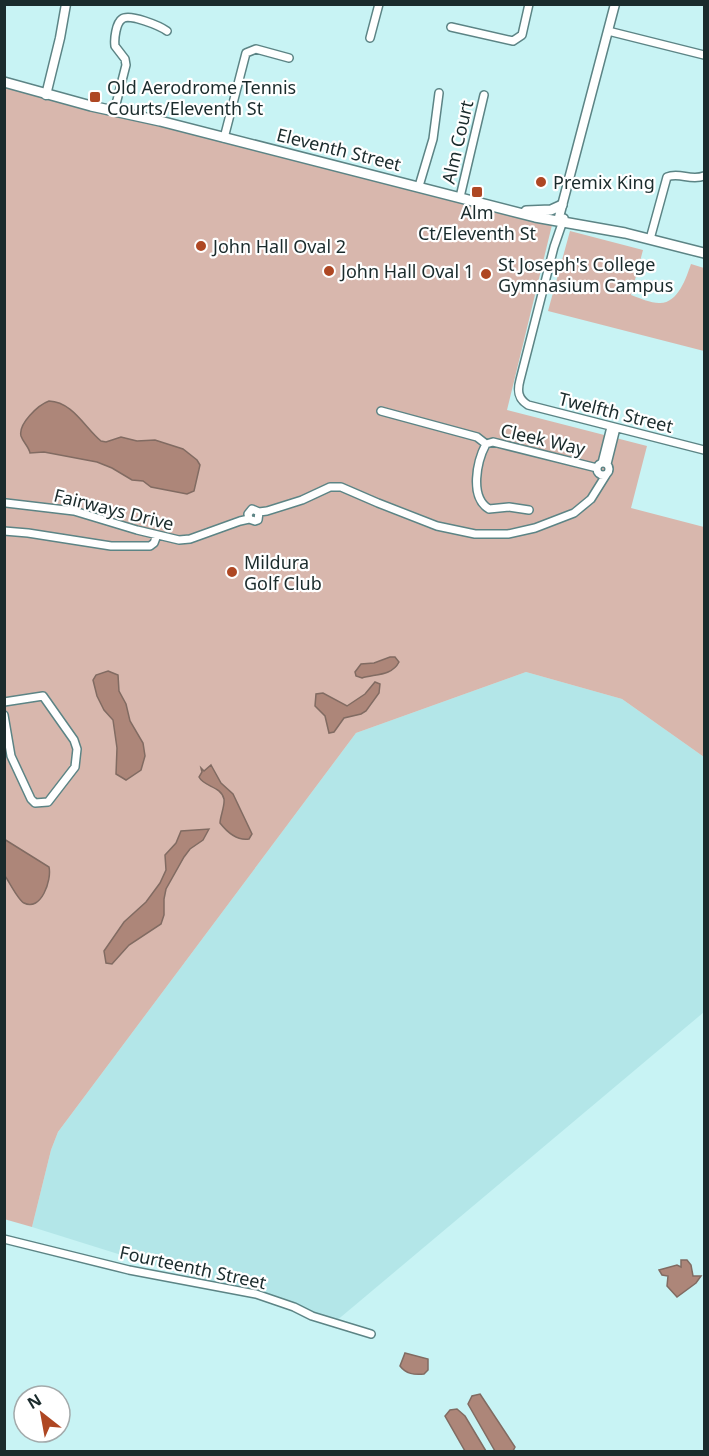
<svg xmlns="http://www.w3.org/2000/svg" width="709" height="1456" viewBox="0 0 709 1456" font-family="'Noto Sans',sans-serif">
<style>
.built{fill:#b3e6e8}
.green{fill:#d8b7ad}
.water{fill:#ad8679;stroke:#816b62;stroke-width:1.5}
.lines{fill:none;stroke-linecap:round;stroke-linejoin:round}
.minor-casing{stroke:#5c8485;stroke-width:10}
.tertiary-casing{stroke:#5c8485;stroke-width:11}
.secondary-casing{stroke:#5c8485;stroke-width:12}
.minor{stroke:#fff;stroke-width:7}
.tertiary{stroke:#fff;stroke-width:8}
.secondary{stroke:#fff;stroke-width:9}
.poi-dot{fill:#ae4723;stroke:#fff;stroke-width:2}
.labels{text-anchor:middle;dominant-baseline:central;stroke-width:4.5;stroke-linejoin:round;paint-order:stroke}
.poi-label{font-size:18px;fill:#1a2b2c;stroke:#fff;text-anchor:start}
.street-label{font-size:18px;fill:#1a2b2c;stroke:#fff}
</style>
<rect width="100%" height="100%" fill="#c8f3f4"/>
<path class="built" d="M526 672 622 699 704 757V1012L335 1322 32 1227 51 1150 58 1132 356 733Z"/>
<path class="green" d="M4 87 552 225 507 410 647 446 631 508 704 527V757L622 699 526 672 356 733 58 1132 51 1150 32 1227 4 1219Z
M570 231 643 250 631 295C639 298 651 303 659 303 678 304 686 278 691 264L704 268V351L548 311Z"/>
<path class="water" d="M49 401C73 402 85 428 101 441L106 442 121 437 137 441 155 440 183 449 197 460 200 465 194 491 187 494 151 487 143 481 132 480 112 468 97 462 44 452 30 453C29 447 23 442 21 436 18 424 38 405 49 401Z
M390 657H395L399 662C392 676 375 674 362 678L356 676 355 672 361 664 374 663Z
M108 671 118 675 119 691 126 704 130 721 143 743 145 756 141 770 126 780 116 774 117 748 113 720 104 710 97 696 93 680 96 675Z
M375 682 380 684 379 693 366 711 361 714 344 718 334 732 329 733 325 716 315 706 316 694 323 693 347 706 365 694Z
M211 765 221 783 233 794 252 834 249 839C237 841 227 832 220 823 220 817 225 806 224 799 221 786 204 787 199 777L202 772 201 768 204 771Z
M209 829 203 840 190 849 184 857 166 889 164 899V915L161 924 129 945 112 964 106 963 104 951 124 922 146 902 160 883 166 870 165 855 176 843 181 831Z
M4 839 49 867C52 880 41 912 24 903 18 900 10 883 5 876Z
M681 1260H687L691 1265 693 1276H701L696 1283 677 1297 667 1286 668 1276 662 1275 659 1270 677 1265 681 1267Z
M405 1353 428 1359V1370L424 1374C414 1375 406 1374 400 1366Z
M480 1394 515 1447 513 1451H495L468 1404 472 1396Z
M457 1409 465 1416 486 1451H465L445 1416 450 1410Z"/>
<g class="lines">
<defs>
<path id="minor" d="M451 27 513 41 522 35 529 4
M608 31 704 55
M370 38 379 4
M114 112 126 65 125 59 115 46C114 39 116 23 122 19 129 13 160 26 167 31
M224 138 246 53 256 49 289 58
M419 186 433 139 439 93
M460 197 484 95
M564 218 554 247 520 380C517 391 518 399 528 405L704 450
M650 239 667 177C679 172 691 181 704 176
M381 411 477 437 486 444
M486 444 493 442 597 468
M486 444C477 461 469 497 489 509L509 507 529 510
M597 469a6 6 0 1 1 12 0a6 6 0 1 1-12 0Z
M602 463 611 427
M607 464 616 428
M6 503 74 511 137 530 179 540 190 539 240 521 249 519
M259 512 258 520 255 521 249 519 248 514 252 509 259 512 267 511 302 500 330 487H341L378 503 437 526 475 534H508L535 528 574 513 591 499 606 475
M4 531 28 533 111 546H150L154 543 157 535
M4 702 43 696 74 740 77 749 75 767 48 802 35 803 31 799 11 756 4 715
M4 1239 129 1270 256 1294 294 1307 312 1316 371 1334"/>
<path id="tertiary" d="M46 95 60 38 66 4
M559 217 615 4"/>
<path id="secondary" d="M4 82 91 106 160 121 535 217 625 233 704 253
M526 211 551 210 562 205"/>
</defs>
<use href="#minor" class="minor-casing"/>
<use href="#tertiary" class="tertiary-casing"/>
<use href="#secondary" class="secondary-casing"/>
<use href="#minor" class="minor"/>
<use href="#tertiary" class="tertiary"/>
<use href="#secondary" class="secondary"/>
</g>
<g class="poi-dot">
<rect x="89" y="91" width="12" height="12" rx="3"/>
<circle cx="541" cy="182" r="6"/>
<rect x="471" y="186" width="12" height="12" rx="3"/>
<circle cx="201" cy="246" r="6"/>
<circle cx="329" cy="271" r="6"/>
<circle cx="486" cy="274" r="6"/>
<circle cx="232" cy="572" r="6"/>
</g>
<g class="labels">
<g class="poi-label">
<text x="107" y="87">Old Aerodrome Tennis<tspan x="107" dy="21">Courts/Eleventh St</tspan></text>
<text x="553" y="182">Premix King</text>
<text x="477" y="212" text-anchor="middle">Alm<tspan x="477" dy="21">Ct/Eleventh St</tspan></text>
<text x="213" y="246">John Hall Oval 2</text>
<text x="498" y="264">St Joseph's College<tspan x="498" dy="21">Gymnasium Campus</tspan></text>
<text x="341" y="271">John Hall Oval 1</text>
<text x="244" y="562">Mildura<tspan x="244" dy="21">Golf Club</tspan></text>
</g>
<g class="street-label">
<text transform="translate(457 142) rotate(-77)">Alm Court</text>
<text transform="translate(339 149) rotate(14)">Eleventh Street</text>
<text transform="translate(616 412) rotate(14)">Twelfth Street</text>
<text transform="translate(543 439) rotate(13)">Cleek Way</text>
<text transform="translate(114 509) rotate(14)">Fairways Drive</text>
<text transform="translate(193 1267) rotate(12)">Fourteenth Street</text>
</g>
</g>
<rect width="709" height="1456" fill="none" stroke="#1a2b2c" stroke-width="12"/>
<g transform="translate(42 1414) rotate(329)"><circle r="28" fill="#ffffff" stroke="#a3aaab" stroke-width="1.5"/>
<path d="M0-4.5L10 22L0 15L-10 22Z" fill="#ae4723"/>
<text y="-9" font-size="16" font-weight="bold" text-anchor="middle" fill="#1a2b2c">N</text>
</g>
</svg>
